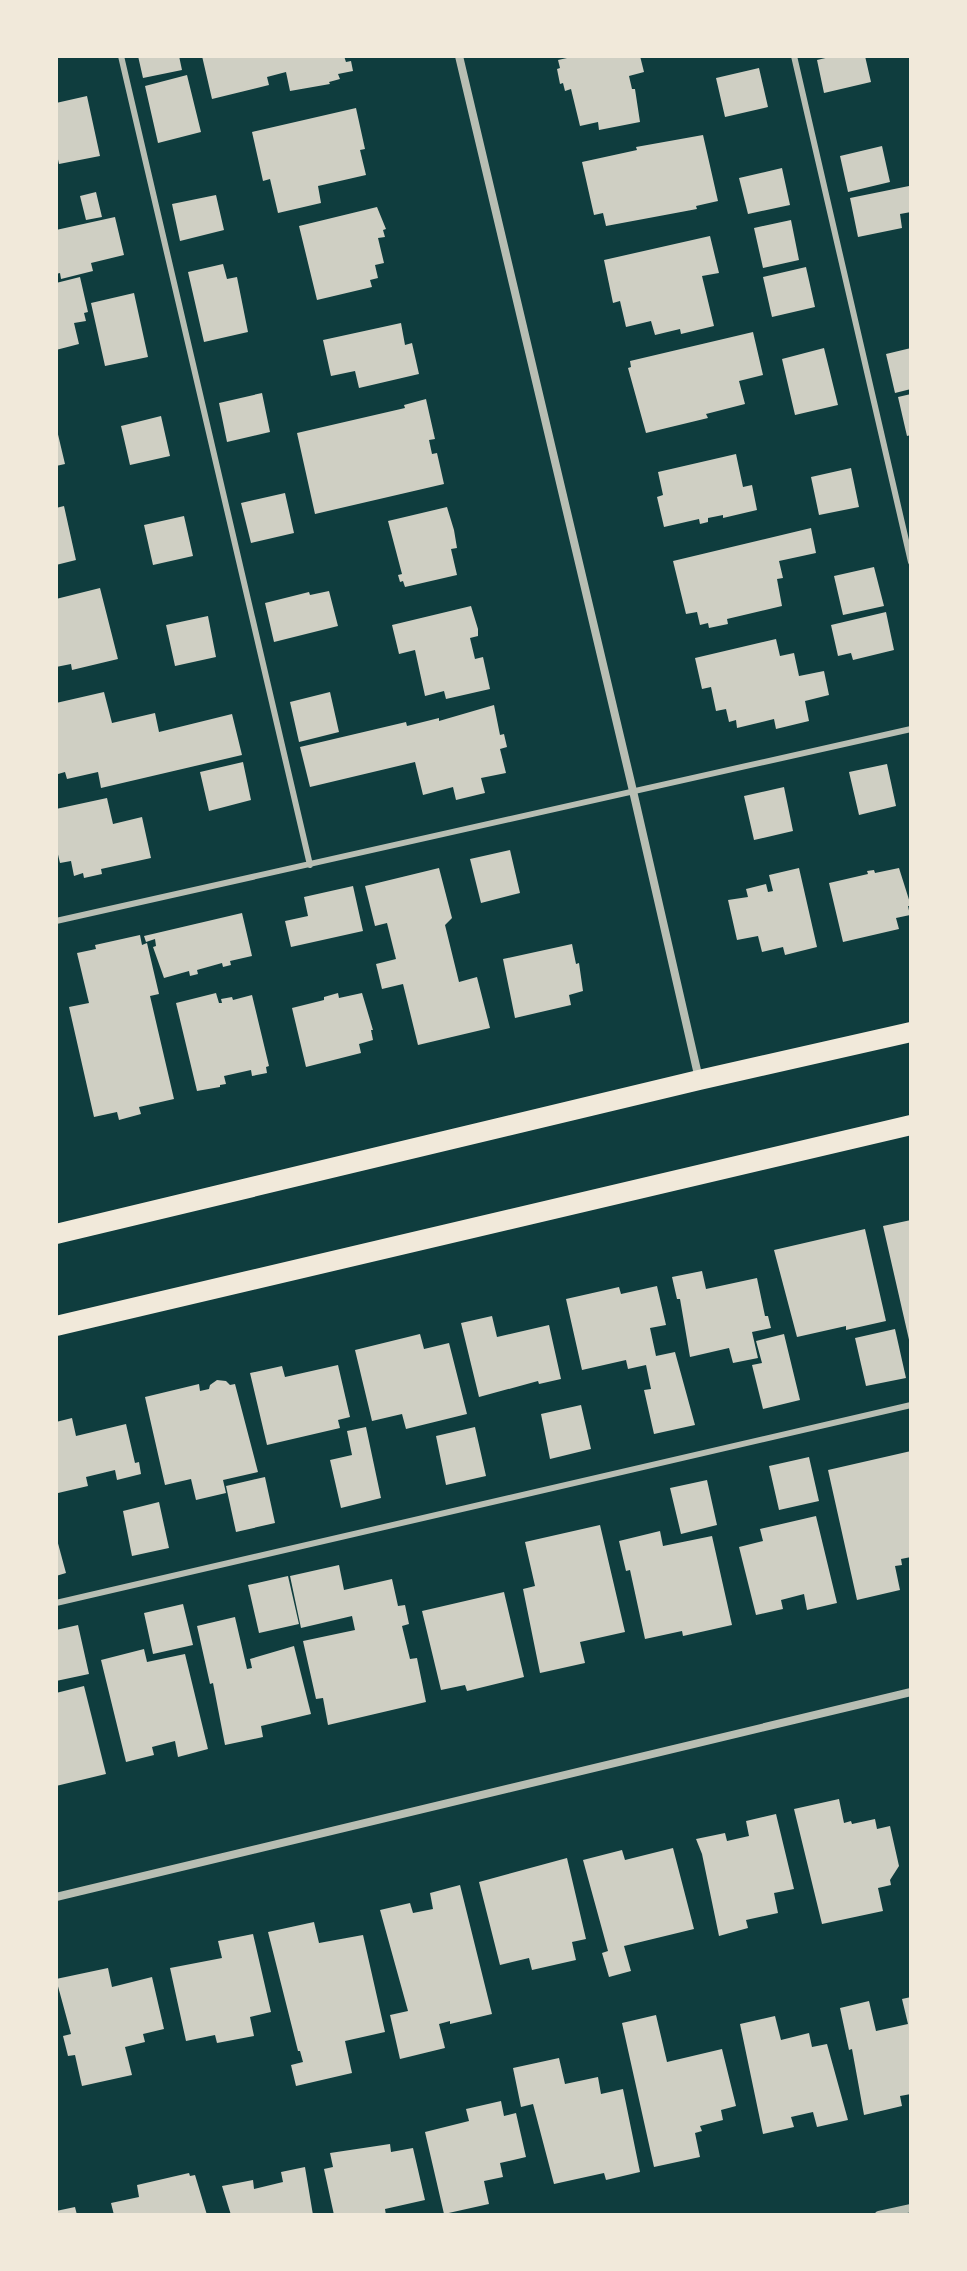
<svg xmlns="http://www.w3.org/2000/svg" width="967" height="2271" viewBox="0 0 967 2271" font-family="'Varela Round',sans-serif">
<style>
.building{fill:#cfcfc3}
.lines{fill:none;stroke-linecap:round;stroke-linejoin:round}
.service{stroke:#b8beb3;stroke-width:6}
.minor{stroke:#b8beb3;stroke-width:8}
.primary{stroke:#f1e9da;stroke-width:20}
</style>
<rect width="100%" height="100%" fill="#0f3d3e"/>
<path class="building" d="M138 56H179L182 70 143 78Z
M202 56H344L346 62 351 61 353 71 338 74 340 79 329 82 330 84 290 91 286 72 267 77 269 85 212 99Z
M576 56H640L644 72 629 76 632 89H635L640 122 599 130 598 122 580 126 571 89 565 91 563 83 560 84 557 69 560 68 558 60Z
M834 56H865L871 82 824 93 817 60Z
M759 68 768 107 725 117 716 78Z
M187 75 201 132 158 143 145 86Z
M87 96 100 156 59 164 56 150V103Z
M356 108 365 149 360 150 366 175 318 186 321 203 278 213 270 179 263 181 252 132Z
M703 135 718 201 696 206 697 209 606 226 603 213 594 215 582 162 637 150 636 147Z
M882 146 890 182 848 192 840 156Z
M782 168 790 205 748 214 739 178Z
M909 186 911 212 900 214 902 228 858 237 850 198Z
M96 192 102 217 86 220 80 196Z
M216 195 224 230 180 241 172 204Z
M377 207 386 229 383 230 385 237 378 238 384 263 375 265 378 278 370 280 372 287 317 300 299 226Z
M115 217 124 255 91 263 93 271 61 279 60 273 56 274V230Z
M791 220 799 260 763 268 754 228Z
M710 236 719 273 702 276 714 326 681 334 680 329 655 335 651 321 626 327 620 301 613 303 604 260Z
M223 264 227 279 237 277 248 332 204 342 188 272Z
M806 267 815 307 772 317 763 277Z
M80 277 88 312 84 313 86 321 74 323 79 344 56 350V283Z
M134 293 148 357 105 366 91 303Z
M401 323 405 345 412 343 419 374 359 388 355 371 331 376 323 340Z
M753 332 763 375 739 381 745 404 706 414 708 418 646 433 628 368 631 367 630 361Z
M824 348 838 405 795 415 782 359Z
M911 348V389L895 393 886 354Z
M262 393 270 432 227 442 219 403Z
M911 394V435L907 436 898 397Z
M426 399 435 439 429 440 432 454 437 453 444 484 315 514 297 433 405 408 404 405Z
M161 416 170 456 130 465 121 426Z
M56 426 65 464 56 466Z
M736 454 743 487 752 485 757 510 723 518V515L708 518V522L700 524 699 519 664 527 657 497 663 495 658 472Z
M851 468 859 507 819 515 811 477Z
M285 493 294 533 251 543 241 503Z
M64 506 76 560 56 565V508Z
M447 507 454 530 457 548 451 549 457 575 405 587 403 581 400 582 398 575 402 574 388 521Z
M184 516 193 556 153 565 144 525Z
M811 528 816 553 779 561 783 578 777 579 782 606 727 619 728 624 709 628 708 623 700 625 697 612 686 614 673 561Z
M874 567 884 606 843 615 834 576Z
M100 588 118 659 72 670 71 664 56 667V599Z
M329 591 338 626 274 642 265 603 309 592 310 595Z
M471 606 478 629V636L470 638 475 659 483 657 490 689 446 699 444 691 425 696 415 650 399 654 392 625Z
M886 612 894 650 853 660 851 653 838 656 831 625Z
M208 616 216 657 175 666 166 625Z
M776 639 780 656 794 653 799 676 824 671 829 695 805 701 809 721 776 729 774 719 737 728 736 720 729 722 726 709 716 711 711 687 702 689 695 658Z
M104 692 112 723 155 713 159 732 232 714 242 755 101 788 98 772 67 779 65 772 58 774 56 766V703Z
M330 692 339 732 299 742 290 702Z
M494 705 500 735 504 734 507 747 500 749 506 773 481 778 485 793 456 800 453 787 423 795 415 762 310 787 300 747 406 722 407 726 439 718V721Z
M243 762 251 800 209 811 200 772Z
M887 764 896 806 859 815 849 772Z
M784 787 793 831 754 840 744 796Z
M107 798 113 824 142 817 151 858 101 869 102 874 84 878 83 873 74 876 71 861 60 863 56 846V809Z
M510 850 520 893 481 903 470 859Z
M439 868 452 918 445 925 459 982 477 977 490 1028 418 1045 403 984 382 989 376 964 396 959 387 923 375 926 365 886Z
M799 868 817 947 785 955 783 947 762 952 758 936 737 940 728 900 748 897 746 889 766 884 768 892 773 891 769 875Z
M899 868 911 906H908L910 915 896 918 899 929 843 942 829 883 868 874 867 871 874 870 875 873Z
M353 886 363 931 291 947 285 921 308 916 304 897Z
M242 913 252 956 230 961 231 965 223 967 222 963 197 970 198 974 190 976 189 971 164 978 153 947 156 946 155 939 146 942 144 936Z
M140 935 142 945 147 943 159 994 150 996 174 1099 139 1107 141 1114 119 1120 117 1112 94 1117 69 1007 89 1003 77 953 96 949 95 945Z
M572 944 576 964 579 963 583 991 569 995 571 1005 515 1018 503 959Z
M216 993 219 1003H222L221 999 232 997 233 1000 252 995 269 1066 266 1067 267 1073 252 1076 251 1070 224 1076 226 1084 220 1085V1087L197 1091 176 1003Z
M338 993 339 998 362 993 373 1030H371L373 1040 359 1044 361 1053 306 1067 292 1008 324 1000V997Z
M911 1220V1344H910L883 1226Z
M865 1229 886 1321 846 1330V1326L797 1337 774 1250Z
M702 1271 706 1289 757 1278 765 1316H768L771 1328 752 1332 758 1358 733 1363 729 1348 690 1357 680 1299H677L672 1277Z
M657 1286 666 1325 650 1328 656 1356 675 1352 695 1425 654 1434 644 1390 651 1389 646 1365 628 1369 626 1360 582 1370 566 1299 619 1287 621 1294Z
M492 1316 497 1337 549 1325 561 1379 539 1384 538 1381 479 1397 461 1323Z
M895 1329 906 1378 866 1386 855 1338Z
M420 1334 424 1349 449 1343 467 1414 406 1429 402 1414 372 1421 355 1350Z
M784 1334 800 1400 763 1409 752 1365 762 1363 756 1341Z
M338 1365 350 1417 338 1420 340 1428 267 1445 250 1373 282 1366 285 1377Z
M217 1380 226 1381 230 1385 235 1384 258 1472 223 1480 226 1493 196 1500 191 1479 165 1485 145 1397 199 1384 200 1391 209 1389 210 1385Z
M581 1405 591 1449 550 1459 541 1414Z
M72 1418 76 1436 126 1424 135 1463 139 1462 141 1474 117 1480 115 1470 86 1477 88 1486 58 1493 56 1422Z
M366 1427 381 1498 341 1508 330 1460 352 1455 347 1431Z
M475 1427 486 1476 446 1485 436 1436Z
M911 1451V1557L901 1559 902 1565 895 1566 900 1590 857 1600 828 1470Z
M809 1457 819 1501 779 1510 769 1466Z
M265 1477 275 1523 236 1532 226 1486Z
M707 1480 717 1525 681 1534 670 1488Z
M159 1502 169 1548 132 1556 123 1511Z
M816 1516 837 1603 807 1610 804 1594 781 1600 783 1609 756 1615 739 1547 763 1541 760 1529Z
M600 1525 625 1632 580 1642 585 1663 540 1673 523 1589 535 1586 525 1542Z
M660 1531 663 1546 712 1536 732 1625 683 1636 682 1631 645 1639 630 1570 626 1571 619 1541Z
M56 1536 66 1573 56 1576Z
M339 1565 344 1590 392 1579 398 1606 405 1605 409 1624 402 1626 410 1659 417 1658 426 1702 328 1725 323 1698 316 1699 303 1641 355 1630 352 1616 301 1628 290 1576Z
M288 1576 299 1624 259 1633 248 1585Z
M504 1592 524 1677 467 1691 465 1685 441 1690 422 1611Z
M183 1604 193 1645 153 1654 144 1613Z
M235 1617 247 1669 252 1668 250 1659 294 1646 311 1714 261 1726 263 1737 225 1745 213 1683 210 1684 197 1626Z
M78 1625 89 1674 56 1681V1630Z
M144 1649 147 1662 185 1654 208 1749 178 1757 175 1741 152 1747 154 1755 126 1762 101 1660Z
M84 1686 106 1774 56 1786V1693Z
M839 1799 844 1823 851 1821 852 1824 875 1819 877 1829 890 1826 899 1866 890 1880 891 1885 878 1888 883 1911 822 1924 794 1809Z
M776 1814 794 1889 774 1893 778 1913 746 1920 748 1928 719 1936 702 1854 696 1839 725 1833 727 1841 749 1836 746 1821Z
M673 1848 694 1929 624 1946 631 1971 609 1977 602 1953 608 1951 583 1860 622 1850 625 1860Z
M567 1858 586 1939 572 1942 576 1960 532 1970 529 1958 500 1965 479 1882Z
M460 1885 492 2014 450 2024V2021L439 2024 445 2048 400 2059 390 2015 408 2011 380 1910 410 1903 413 1913 433 1909 430 1893Z
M314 1922 319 1943 363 1935 385 2032 345 2041 352 2073 296 2086 291 2065 303 2062 300 2051H298L268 1932Z
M253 1934 271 2012 250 2017 254 2036 217 2043 215 2035 186 2041 170 1968 222 1958 218 1941Z
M108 1968 112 1987 152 1977 164 2029 143 2034 145 2042 125 2047 132 2075 82 2086 75 2055 68 2056 63 2036 71 2034 56 1979Z
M911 1997V2094L900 2096 902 2106 864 2115 852 2049 849 2050 840 2008 869 2001 876 2031 908 2024 902 1999Z
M656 2015 667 2062 722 2049 736 2106 721 2110 723 2120 700 2126 702 2131 695 2133 700 2157 654 2167 622 2023Z
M775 2016 781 2040 809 2033 812 2047 827 2044 848 2120 817 2127 813 2112 791 2117 794 2127 763 2134 740 2024Z
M559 2058 565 2084 598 2077 601 2094 623 2089 640 2172 606 2180 604 2173 554 2184 533 2104 521 2107 513 2068Z
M501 2101 504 2116 516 2113 526 2157 500 2163 503 2177 484 2181 489 2204 444 2214 425 2132 469 2121 466 2109Z
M390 2144 391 2152 413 2148 425 2200 385 2209 386 2215H334L324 2169 333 2167 330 2153Z
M305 2167 313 2215H231L222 2186 253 2180 254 2189 283 2182 281 2172Z
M189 2173 190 2176 195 2175 207 2215H114L111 2203 139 2197 137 2185Z
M75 2207 77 2215H56V2211Z"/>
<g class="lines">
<path class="service" d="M121 56 310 865
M794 56 911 562
M56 921 911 729
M56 1603 911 1405"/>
<path class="minor" d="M459 56 633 791 699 1079
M56 1897 911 1692
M879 2215 911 2208"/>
<path class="primary" d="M56 1234 699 1080 911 1032
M56 1326 911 1125"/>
</g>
<rect width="967" height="2271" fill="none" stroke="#f1e9da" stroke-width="116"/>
</svg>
